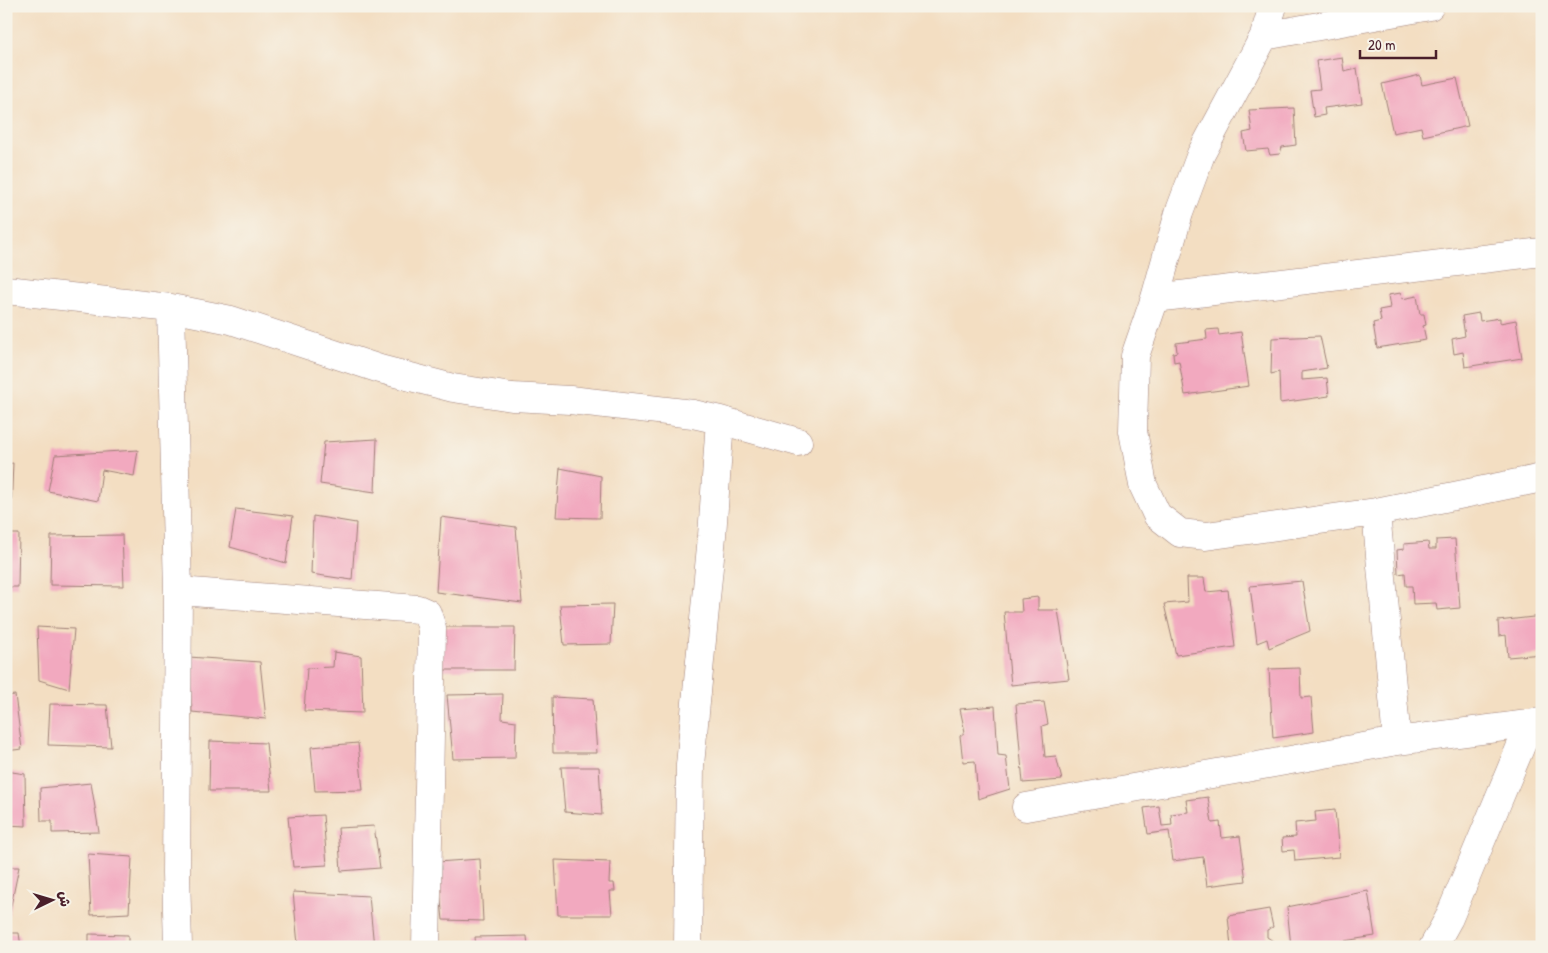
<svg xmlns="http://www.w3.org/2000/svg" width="1548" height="953" viewBox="0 0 1548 953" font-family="'Patrick Hand','Playpen Sans Arabic',sans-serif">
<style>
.building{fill:#f2a9bf}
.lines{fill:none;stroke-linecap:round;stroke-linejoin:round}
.street-casing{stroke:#9e7e76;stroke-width:29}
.street{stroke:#fff;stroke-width:28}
</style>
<rect width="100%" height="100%" fill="#f7f3e8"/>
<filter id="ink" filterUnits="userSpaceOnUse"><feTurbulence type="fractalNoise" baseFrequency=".02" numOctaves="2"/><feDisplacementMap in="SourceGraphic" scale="10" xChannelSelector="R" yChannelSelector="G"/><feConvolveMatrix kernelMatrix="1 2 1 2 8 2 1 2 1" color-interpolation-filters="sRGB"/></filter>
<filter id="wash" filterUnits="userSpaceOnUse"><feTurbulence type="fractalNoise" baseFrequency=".0096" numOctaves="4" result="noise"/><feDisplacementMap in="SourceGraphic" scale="20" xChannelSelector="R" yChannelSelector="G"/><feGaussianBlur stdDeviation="1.12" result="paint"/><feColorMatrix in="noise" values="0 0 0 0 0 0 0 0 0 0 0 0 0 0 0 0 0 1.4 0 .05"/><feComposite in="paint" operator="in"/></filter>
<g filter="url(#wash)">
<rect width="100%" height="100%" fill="#f3dec2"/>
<g id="blocks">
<path class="building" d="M1342 57 1344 71 1357 68 1362 103 1324 108 1325 115 1314 117 1310 90 1320 89 1316 61Z
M1420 75 1422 85 1457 78 1468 126 1423 136 1421 127 1393 133 1382 84Z
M1294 108 1296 145 1282 147 1280 154 1270 155 1268 149 1246 151 1243 133 1252 131 1249 110Z
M1401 293 1402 299 1417 296 1420 314H1424L1426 325 1423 326 1426 340 1377 348 1373 323 1381 321 1379 310 1390 308 1388 295Z
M1479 313 1480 321 1500 318V323L1516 320 1522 358 1465 367 1463 352 1454 354 1452 339 1465 336 1462 316Z
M1218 329 1219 335 1241 332 1249 386 1185 395 1179 361 1174 362 1173 353 1177 352 1176 343 1207 339 1206 330Z
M1320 336 1327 368 1302 372V380L1327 378 1329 396 1280 403 1279 372 1271 374 1272 338Z
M377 439 375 492 320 484 324 442Z
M138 450 134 476 102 470 98 501 48 491 55 455Z
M13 463 11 510 6 509V464Z
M560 468 601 476 600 518 556 517Z
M236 509 293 516 286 563 230 547Z
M313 516 356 523 352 580 311 574Z
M441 517 516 527 522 603 436 592Z
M6 534H19L18 587H6Z
M122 535 124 586 50 585 51 536Z
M1455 539 1460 608 1437 610 1436 603 1413 604 1412 586H1406L1405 573 1398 574 1397 550 1404 549V544L1428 542 1429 549H1436V540Z
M1187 578H1204L1206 592 1228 590 1235 647 1176 655 1164 604 1188 602Z
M1302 581 1310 631 1269 648 1267 639 1257 643 1250 586Z
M1038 597V610H1058L1069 679 1011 685 1004 612H1022L1021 599Z
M613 604 611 644 564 645 560 605Z
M1542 616V654L1508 657 1506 635 1499 636 1498 621Z
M37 627 74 629 69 689 39 680Z
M441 627H515L514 670H442Z
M334 652 361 656 363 713 304 711 307 668 333 667Z
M189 657 260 662 266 719 192 712Z
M1300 668 1301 698 1311 697 1314 732 1273 738 1269 669Z
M503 694 502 719 516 721 515 758 453 759 447 695Z
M15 695 22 749 6 751V696Z
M552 697 593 699 597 753H553Z
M1044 702 1048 724 1042 726 1045 757 1056 756 1062 780 1023 783 1016 704Z
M50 704 107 705 111 747 48 745Z
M995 706 998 755 1006 756 1010 789 978 799 975 761 963 762 960 736 965 732 960 709Z
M210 741 266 743 271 791H209Z
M358 743 363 790 315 791 311 747Z
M561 767H599L602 815 565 812Z
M6 771 25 774 26 826 6 825Z
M91 783 99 832 52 833V821H41L40 788Z
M1208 797 1212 823 1220 822 1222 838 1240 836 1246 881 1207 886 1203 857 1173 861 1169 831 1148 834 1144 808 1159 806 1162 826 1172 825 1171 814 1188 812 1186 800Z
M1335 810 1339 857 1295 861 1294 850 1283 851 1282 838 1296 837 1295 823 1316 821 1315 812Z
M323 815 327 865 293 867 288 817Z
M374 826 380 868 341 871 338 828Z
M88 854 132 857 129 913 91 915Z
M480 859 483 921 443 920 437 862Z
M555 860 610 862 609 883H614L615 891H610L612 915H558Z
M6 867H19L9 915H6Z
M1368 891 1375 936 1338 942 1339 947H1291L1287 907Z
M293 892 369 896 374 947 298 945Z
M1269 909 1273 927 1267 930V937L1273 941V947H1231L1228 916Z
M6 933H19L21 947H6Z
M89 934 128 935V947H89Z
M527 936 528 947H476L475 937Z
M749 943V947H698L697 944Z"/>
</g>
</g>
<g filter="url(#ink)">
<use href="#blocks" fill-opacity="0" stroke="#9e7e76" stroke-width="1"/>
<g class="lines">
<defs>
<path id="street" d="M1273 6 1264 36 1201 154 1179 213 1155 298 1135 356 1133 431 1143 485 1157 515 1180 533 1206 536 1376 512 1542 478
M1264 36 1430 6
M6 290 171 308 231 320 380 369 453 388 512 397 570 400 693 414 720 420 798 442
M1155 298 1542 252
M171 308 178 591 176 873 178 947
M1376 512 1397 741
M178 591 418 609 427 613 432 628 426 947
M1026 807 1397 741 1542 722
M688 947 690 765 712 536 720 420
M1433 947 1449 918 1530 724"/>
</defs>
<use href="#street" class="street-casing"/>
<use href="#street" class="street"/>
</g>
</g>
<rect width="1548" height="953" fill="none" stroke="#f7f3e8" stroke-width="25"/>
<g transform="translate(52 900) rotate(85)" stroke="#f7f3e8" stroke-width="4" paint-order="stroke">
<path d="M0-4L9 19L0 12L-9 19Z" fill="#4a1f2b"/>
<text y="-8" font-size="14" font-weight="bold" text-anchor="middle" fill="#4a1f2b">ش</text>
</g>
<path d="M1360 50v8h76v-8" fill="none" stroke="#4a1f2b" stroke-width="2.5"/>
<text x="1368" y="50" font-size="15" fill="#4a1f2b" stroke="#f7f3e8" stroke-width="4" paint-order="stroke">20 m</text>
</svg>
